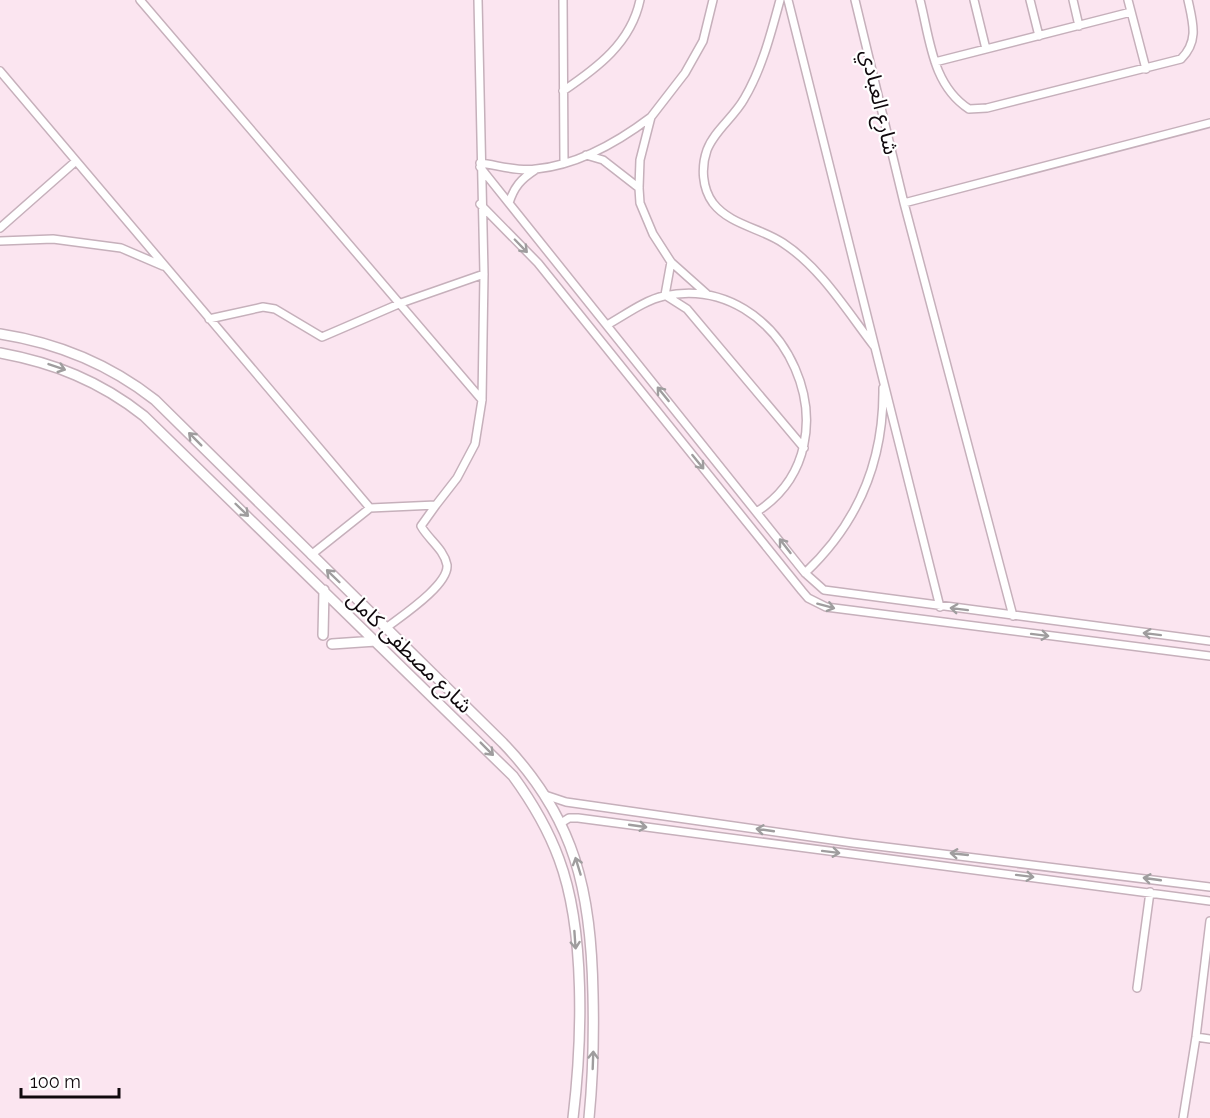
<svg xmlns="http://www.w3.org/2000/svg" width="1210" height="1118" viewBox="0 0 1210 1118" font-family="Raleway,'Noto Sans Arabic',sans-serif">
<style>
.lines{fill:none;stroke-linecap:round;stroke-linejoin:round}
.street-casing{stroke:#c6b0bb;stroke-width:10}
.secondary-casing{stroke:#c6b0bb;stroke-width:12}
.street{stroke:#fff;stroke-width:7}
.secondary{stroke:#fff;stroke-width:9}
.oneway{stroke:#9f9d9e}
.labels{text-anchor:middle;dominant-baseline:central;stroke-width:4.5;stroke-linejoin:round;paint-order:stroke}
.street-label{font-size:21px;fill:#10090d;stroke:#fff}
</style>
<rect width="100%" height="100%" fill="#fbe5f0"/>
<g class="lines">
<defs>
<path id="street" d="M140 0 482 400
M563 0 564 162
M780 0C771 33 762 69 744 99 734 117 714 131 707 150 701 167 702 188 713 203 730 225 761 228 783 243 821 268 847 311 874 346
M788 0 940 607
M855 0 904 203 1013 616
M920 0C930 39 932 85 969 109L987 108 1181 59C1199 41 1193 23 1188 0
M974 0 986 49
M1030 0 1039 36
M1073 0 1079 26
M1128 0 1146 69
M935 62 1131 12
M0 71 370 508
M563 91C597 68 631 43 640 0
M586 155 603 160 639 188
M480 163C497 165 519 172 536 169 578 165 618 142 651 117
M480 167 805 573 824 590 1210 641
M509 203C514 187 521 179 535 170
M904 203 1210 123
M480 204 538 263 802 591 808 598 826 607 1210 656
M0 228 76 161
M0 241 53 239 121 248 163 266
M671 262 665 295 687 309 804 448
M708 295 671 262 653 234 640 203 639 188 640 160 651 117 685 73 703 41 713 0
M209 319 263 307 275 309 322 337 401 303 484 274
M607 325C625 315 645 300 664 296 785 270 861 443 758 511
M311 555 370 508 436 505 457 478 475 444 482 400 484 274 478 0
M805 573C858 523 884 460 883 388
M386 628C400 617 449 585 447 565 444 549 428 539 421 526L436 505
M545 795 566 802 853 843 1210 887
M561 823 569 818H578L1210 901
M1137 988 1150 892
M1196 1037 1210 1039
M1183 1118 1196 1037 1210 921"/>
<path id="secondary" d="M0 334C58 343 109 364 155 400L503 743C576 819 591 892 593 994 594 1036 593 1077 589 1118
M0 353C54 363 100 381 144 416L513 776C532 802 548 829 559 859 586 931 582 1043 573 1118
M323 635 324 590
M332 644 376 641"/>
</defs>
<use href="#street" class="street-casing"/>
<use href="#secondary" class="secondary-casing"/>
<use href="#street" class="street"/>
<use href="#secondary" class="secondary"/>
</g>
<defs><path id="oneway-shaft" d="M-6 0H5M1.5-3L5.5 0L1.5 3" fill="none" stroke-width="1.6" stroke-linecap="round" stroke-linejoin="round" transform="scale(1.5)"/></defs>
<g class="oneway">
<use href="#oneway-shaft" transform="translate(521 246) rotate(46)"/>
<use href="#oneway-shaft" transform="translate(57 367) rotate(19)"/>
<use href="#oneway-shaft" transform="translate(663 394) rotate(-129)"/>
<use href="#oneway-shaft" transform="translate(195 439) rotate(-135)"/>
<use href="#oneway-shaft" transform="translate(698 462) rotate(51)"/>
<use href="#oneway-shaft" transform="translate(242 510) rotate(44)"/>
<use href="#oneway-shaft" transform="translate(785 546) rotate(-128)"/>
<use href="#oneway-shaft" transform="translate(333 576) rotate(-136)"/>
<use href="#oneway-shaft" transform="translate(826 606) rotate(15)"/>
<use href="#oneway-shaft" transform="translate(959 609) rotate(-173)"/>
<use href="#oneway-shaft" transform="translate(1152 634) rotate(-173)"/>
<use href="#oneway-shaft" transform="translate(1040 635) rotate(7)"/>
<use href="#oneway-shaft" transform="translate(487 749) rotate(45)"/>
<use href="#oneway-shaft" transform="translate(638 826) rotate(8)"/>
<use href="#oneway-shaft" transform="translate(765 830) rotate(-172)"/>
<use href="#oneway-shaft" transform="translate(831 852) rotate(7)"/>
<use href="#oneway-shaft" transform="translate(959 854) rotate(-174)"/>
<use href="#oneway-shaft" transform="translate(578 866) rotate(-107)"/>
<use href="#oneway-shaft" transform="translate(1025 876) rotate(7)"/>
<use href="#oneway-shaft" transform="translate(1152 879) rotate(-172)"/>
<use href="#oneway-shaft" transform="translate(575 940) rotate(86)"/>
<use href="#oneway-shaft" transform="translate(593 1060) rotate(-88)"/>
</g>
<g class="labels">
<g class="street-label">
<text transform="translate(880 102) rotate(77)">شارع العبادي</text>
<text transform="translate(410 652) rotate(44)">شارع مصطفى كامل</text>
</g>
</g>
<path d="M21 1088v9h98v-9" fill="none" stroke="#10090d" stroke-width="3"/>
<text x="30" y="1088" font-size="18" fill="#10090d" stroke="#ffffff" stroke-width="4.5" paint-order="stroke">100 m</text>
</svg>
